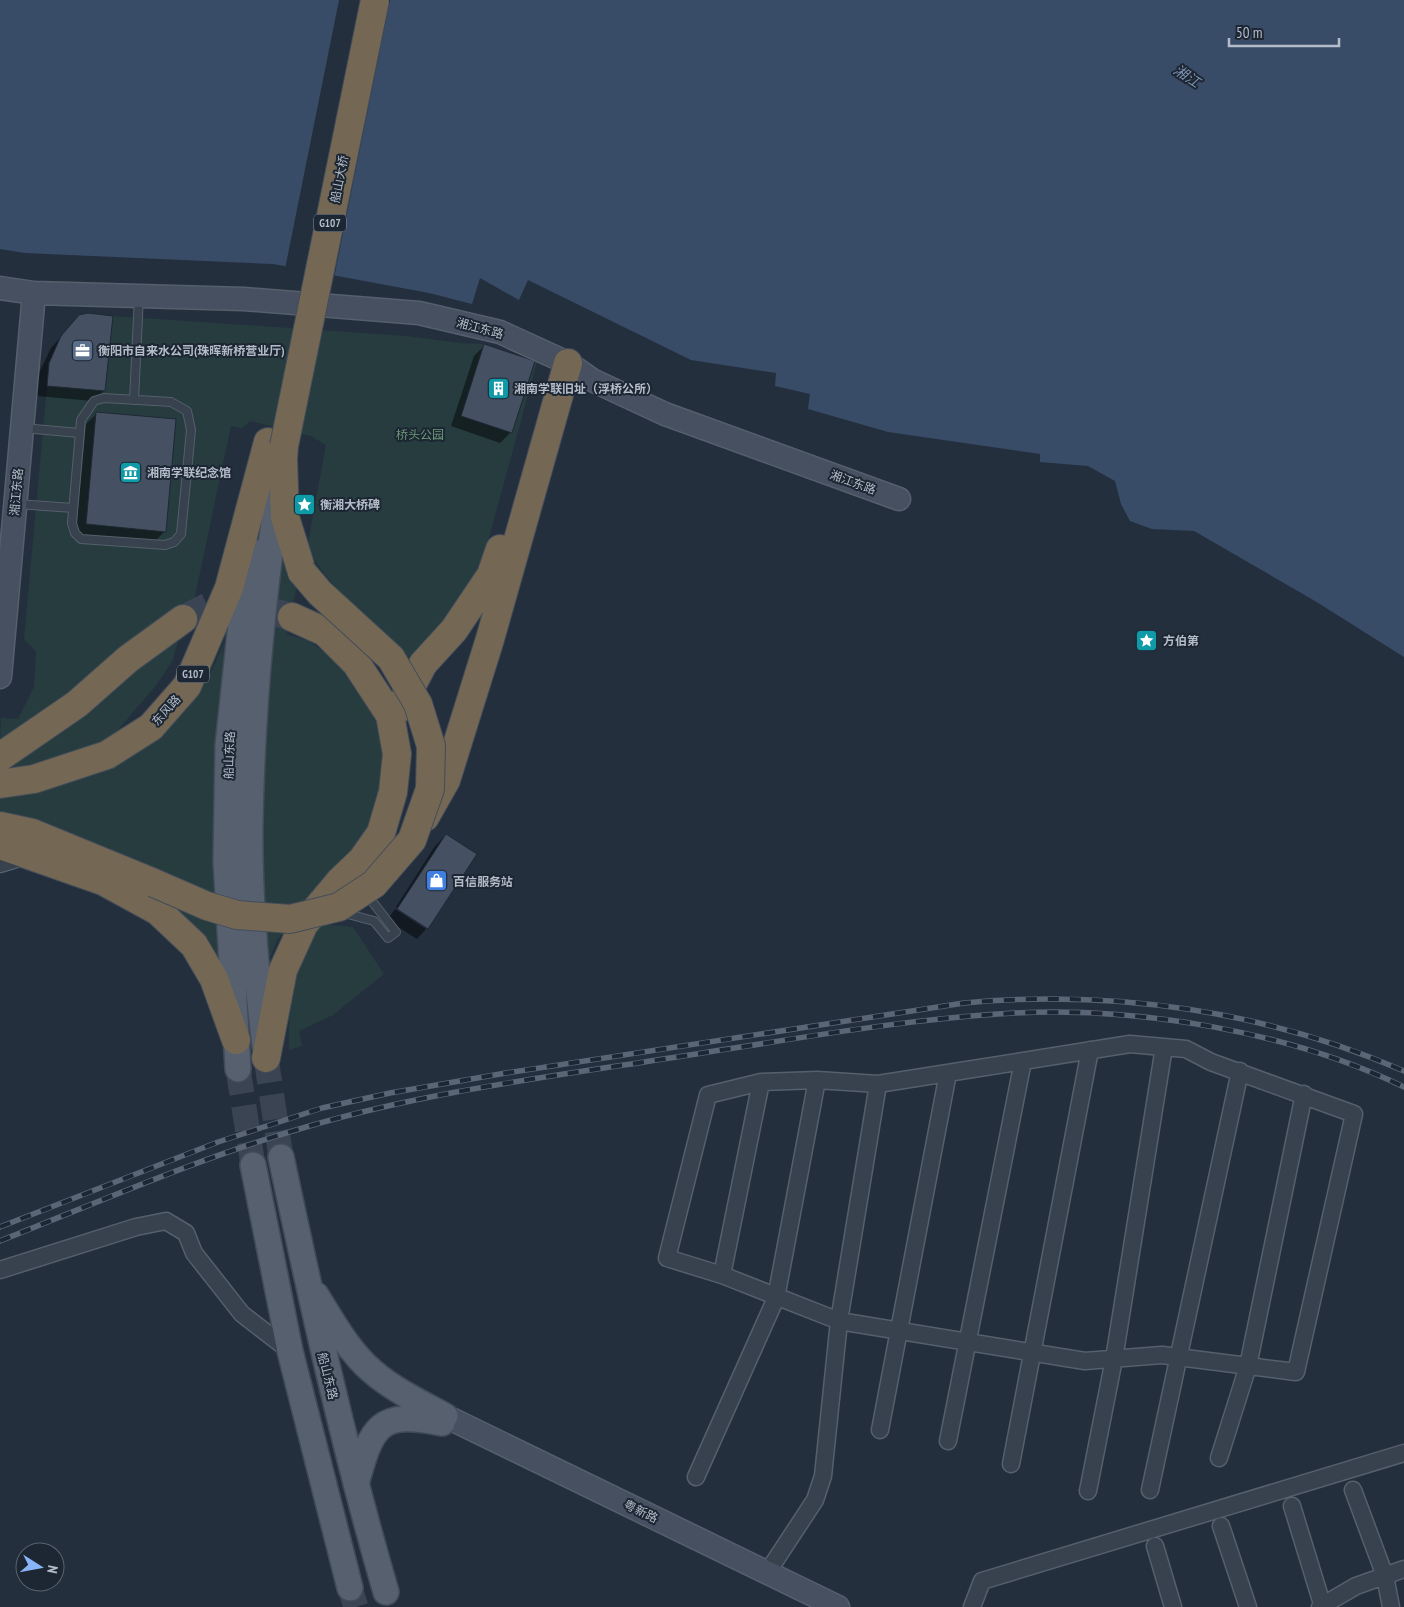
<svg xmlns="http://www.w3.org/2000/svg" width="1404" height="1607" viewBox="0 0 1404 1607" font-family="'PT Sans Narrow','Noto Sans SC',sans-serif">
<style>
.green{fill:#263c3f}
.water{fill:#394c67}
.pier{fill:#242f3e}
.shadow{fill:#0007}
.building{fill:#455162;stroke:#1f2835}
.lines{fill:none;stroke-linecap:round;stroke-linejoin:round}
.primary-tunnel{stroke:#3a4453;stroke-width:25;stroke-dasharray:25 12;stroke-linecap:butt}
.highway-tunnel{stroke:#3a4453;stroke-width:28;stroke-dasharray:28 14;stroke-linecap:butt}
.lane-casing{stroke:#565f6c;stroke-width:10}
.street-casing{stroke:#565f6c;stroke-width:19}
.secondary-casing{stroke:#565f6c;stroke-width:25}
.primary-casing{stroke:#414a57;stroke-width:28}
.highway-casing{stroke:#434c59;stroke-width:30}
.lane{stroke:#38414e;stroke-width:8}
.street{stroke:#38414e;stroke-width:16}
.secondary{stroke:#465061;stroke-width:22}
.primary{stroke:#56606e;stroke-width:25}
.highway{stroke:#746855;stroke-width:28}
.rail-casing{stroke:#5a6575;stroke-width:5.5}
.rail{stroke:#1d2633;stroke-width:4;stroke-dasharray:11;stroke-linecap:butt}
.highway-bridge-casing{stroke:#434c59;stroke-width:30;stroke-linecap:butt}
.highway-bridge{stroke:#746855;stroke-width:28}
.labels{text-anchor:middle;dominant-baseline:central;stroke-width:4;stroke-linejoin:round;paint-order:stroke}
.shield{fill:#1d2633;stroke:#878f9c;stroke-width:1}
.shield-label{font-size:11px;font-weight:bold;fill:#b4bcc9}
.street-label{font-size:12px;fill:#b4bcc9;stroke:#1d2633}
.poi-label{font-size:12px;font-weight:bold;fill:#b4bcc9;stroke:#1d2633;text-anchor:start}
.park-label{font-size:12px;fill:#6b9a76;stroke:#1d2633}
.water-label{font-size:14px;font-style:italic;fill:#7c92b1;stroke:#1d2633}
</style>
<rect width="100%" height="100%" fill="#242f3e"/>
<path class="green" d="M113 316 406 336 460 343 484 344 537 362 487 545 474 577 453 610 410 659C372 624 333 592 307 548L326 445 311 436 250 421 242 428 231 426 194 601 164 615 48 711 0 742 1 718 18 719 34 687 36 652 24 639 47 386 105 391Z
M281 555 297 585 287 634 308 641 334 658 359 685 380 722 386 755 384 794 371 833 277 940 270 958 264 946 261 862 263 739Z
M181 628 173 660 158 683 112 737 87 750 13 769 0 770Z
M224 643 218 750 225 974 0 814V790L58 780 192 699 211 672Z
M322 924 353 927 384 974 333 1015 299 1031 302 1046 289 1050C288 994 292 972 322 924Z"/>
<path class="water" d="M0 0H1404V657L1315 601 1194 531 1152 529 1130 521 1121 504 1115 481 1088 466 1040 462V454L888 432 808 409 810 394 775 386 776 373 691 360 528 280 519 300 480 278 472 304 429 293 273 264 25 253 0 249Z"/>
<path class="pier" d="M339 0H390L334 278 285 269Z"/>
<path class="shadow" d="M80 316 104 391 93 401 37 396 38 375 51 348Z
M485 345 511 432 500 443 451 426 474 356Z
M97 413 165 531 154 542 76 534 86 424Z
M446 835 475 854 426 929V926L396 907 435 846Z
M395 909 426 929 417 939 387 920Z"/>
<path class="building" d="M88 313 113 316 105 391 47 386 49 363 61 336 79 315Z
M484 344 535 361 512 433 461 416Z
M96 412 176 419 166 532 86 524Z
M446 834 477 854 428 929 397 909Z"/>
<g class="lines">
<path class="primary-tunnel" d="M266 1058 281 1157
M238 1069 253 1165
M350 1588 356 1607"/>
<path class="highway-tunnel" d="M183 619 211 605 251 606 292 617"/>
<defs>
<path id="lane" d="M104 398 171 402 187 411 191 430 181 534 174 542 165 545 81 539 75 533 72 523 81 420 94 401Z
M134 400 139 297
M23 428 79 433
M17 504 73 508
M344 913 374 921 388 938 396 932 371 900 369 894"/>
<path id="street" d="M0 864 26 856
M1130 1044 1186 1049 1211 1062 1354 1114 1296 1372 1162 1355 1085 1361 839 1321 722 1275 667 1258 708 1095 761 1082 817 1080 878 1084Z
M0 1270 136 1227 166 1221 186 1233 194 1253 242 1314 290 1351
M722 1275 761 1082
M880 1430 948 1073
M948 1441 1023 1061
M1219 1458 1248 1366 1304 1094
M1011 1464 1090 1050
M696 1477 776 1298 817 1080
M1150 1490 1240 1071
M1353 1490 1385 1576 1391 1607
M1088 1491 1114 1359 1164 1047
M1292 1506 1323 1607
M1221 1526 1248 1607
M1155 1546 1173 1607
M767 1573 815 1500 823 1476 839 1321 878 1084
M972 1607 982 1581 1404 1453
M1320 1607 1356 1586 1404 1569"/>
<path id="secondary" d="M0 288 34 293 244 299 419 313 500 332 568 363 592 380 665 414 899 499
M0 677 34 293
M445 1416 838 1607"/>
<path id="primary" d="M265 1046C256 973 249 898 250 824 252 713 262 603 278 493
M238 1069 226 861 228 745 249 549
M281 1157C312 1303 344 1448 386 1592
M253 1165 290 1351 350 1588
M316 1295C332 1321 349 1352 373 1372 394 1390 421 1403 445 1416
M356 1484C372 1426 378 1410 442 1423"/>
<path id="highway" d="M284 446 283 459 285 517 302 572
M400 708 423 664 454 630 491 575 500 549
M0 757 77 704 128 659 183 619
M0 784 34 779 107 755 151 727 187 686 229 588 268 442
M425 817 446 780 490 639 568 363
M0 826 32 833 154 883
M0 845 103 881 158 911 194 945 214 979 236 1040
M266 1058 283 970 304 924 340 881 362 860 381 833 393 792 397 754 390 715 356 663 325 632 292 617"/>
</defs>
<use href="#lane" class="lane-casing"/>
<use href="#street" class="street-casing"/>
<use href="#secondary" class="secondary-casing"/>
<use href="#primary" class="primary-casing"/>
<use href="#highway" class="highway-casing"/>
<use href="#lane" class="lane"/>
<use href="#street" class="street"/>
<use href="#secondary" class="secondary"/>
<use href="#primary" class="primary"/>
<use href="#highway" class="highway"/>
<defs>
<path id="rail" d="M0 1227 218 1142 322 1108 390 1093 506 1073 964 1003C1114 989 1266 1011 1404 1071
M0 1241C101 1201 202 1157 306 1127 425 1092 548 1077 670 1058 784 1041 900 1019 1015 1013 1141 1007 1291 1032 1404 1087"/>
</defs>
<use href="#rail" class="rail-casing"/>
<use href="#rail" class="rail"/>
<defs>
<path id="highway-bridge" d="M284 446 375 0
M154 883 207 906 237 915 290 919 339 907 374 884 412 840 430 789 431 746 418 704 391 658 320 593 302 572"/>
</defs>
<use href="#highway-bridge" class="highway-bridge-casing"/>
<use href="#highway-bridge" class="highway-bridge"/>
</g>
<defs>
<symbol id="office-square" viewBox="-11 -11 22 22"><rect x="-9" y="-9" width="18" height="18" rx="4" fill="#5c6f8a" stroke="#1d2633"/><path d="M-6-3h4V-5.5h4V-3h4V5H-6ZM-1-4.5V-3h2v-1.5ZM-6 0V1H6V0Z" fill="#fff"/></symbol>
<symbol id="building-square" viewBox="-11 -11 22 22"><rect x="-9" y="-9" width="18" height="18" rx="4" fill="#0f9aa8" stroke="#1d2633"/><path d="M-4-6H4V6H1V3H-1V6H-4ZM-2.5-4.3h1.7v1.8h-1.7ZM.8-4.3h1.7v1.8H.8ZM-2.5-1h1.7V.8h-1.7ZM.8-1h1.7V.8H.8Z" fill="#fff"/></symbol>
<symbol id="museum-square" viewBox="-11 -11 22 22"><rect x="-9" y="-9" width="18" height="18" rx="4" fill="#0f9aa8" stroke="#1d2633"/><path d="M0-6L6-3V-2H-6V-3ZM-5-1h2V3h-2ZM-1-1h2V3h-2ZM3-1h2V3H3ZM-6 4H6V6H-6Z" fill="#fff"/></symbol>
<symbol id="sight-square" viewBox="-11 -11 22 22"><rect x="-9" y="-9" width="18" height="18" rx="4" fill="#0f9aa8" stroke="#1d2633"/><path d="M0-6L1.8-2.2L6-1.7L2.9 1.2L3.7 5.4L0 3.3L-3.7 5.4L-2.9 1.2L-6-1.7L-1.8-2.2Z" fill="#fff"/></symbol>
<symbol id="shop-square" viewBox="-11 -11 22 22"><rect x="-9" y="-9" width="18" height="18" rx="4" fill="#3f7fe0" stroke="#1d2633"/><path d="M-5-2.5h2.3a2.7 3.5 0 0 1 5.4 0H5L5.5 6h-11ZM-1.5-2.5h3a1.5 2.3 0 0 0-3 0Z" fill="#fff"/></symbol>
</defs>
<g fill-rule="evenodd">
<use href="#office-square" x="70" y="338" width="25" height="25"/>
<use href="#building-square" x="486" y="376" width="25" height="25"/>
<use href="#museum-square" x="118" y="460" width="25" height="25"/>
<use href="#sight-square" x="292" y="492" width="25" height="25"/>
<use href="#sight-square" x="1134" y="628" width="25" height="25"/>
<use href="#shop-square" x="424" y="868" width="25" height="25"/>
</g>
<g class="labels">
<g class="shield">
<rect x="314" y="214.5" width="32" height="17" rx="4"/>
<rect x="177" y="665.5" width="32" height="17" rx="4"/>
</g>
<g class="shield-label">
<text x="330" y="223">G107</text>
<text x="193" y="674">G107</text>
</g>
<g class="street-label">
<text transform="translate(339 179) rotate(-79)">船山大桥</text>
<text transform="translate(480 328) rotate(15)">湘江东路</text>
<text transform="translate(853 482) rotate(20)">湘江东路</text>
<text transform="translate(16 492) rotate(-85)">湘江东路</text>
<text transform="translate(166 710) rotate(-48)">东风路</text>
<text transform="translate(229 755) rotate(-88)">船山东路</text>
<text transform="translate(328 1376) rotate(76)">船山东路</text>
<text transform="translate(641 1511) rotate(26)">粤新路</text>
</g>
<g class="poi-label">
<text x="98" y="350">衡阳市自来水公司(珠晖新桥营业厅)</text>
<text x="514" y="388">湘南学联旧址（浮桥公所）</text>
<text x="147" y="472">湘南学联纪念馆</text>
<text x="320" y="504">衡湘大桥碑</text>
<text x="1163" y="640">方伯第</text>
<text x="453" y="881">百信服务站</text>
</g>
<g class="park-label">
<text x="420" y="434">桥头公园</text>
</g>
<g class="water-label">
<text transform="translate(1187 76) rotate(33)">湘江</text>
</g>
</g>
<g transform="translate(40 1567) rotate(101)"><circle r="24" fill="#1d2633" stroke="#59626f"/>
<path d="M0-4L9 19L0 12L-9 19Z" fill="#8ab4f8"/>
<text y="-8" font-size="14" font-weight="bold" text-anchor="middle" fill="#b4bcc9">N</text>
</g>
<path d="M1229 38v8h110v-8" fill="none" stroke="#b4bcc9" stroke-width="2.5"/>
<text x="1236" y="38" font-size="15" fill="#b4bcc9" stroke="#1d2633" stroke-width="4" paint-order="stroke">50 m</text>
</svg>
